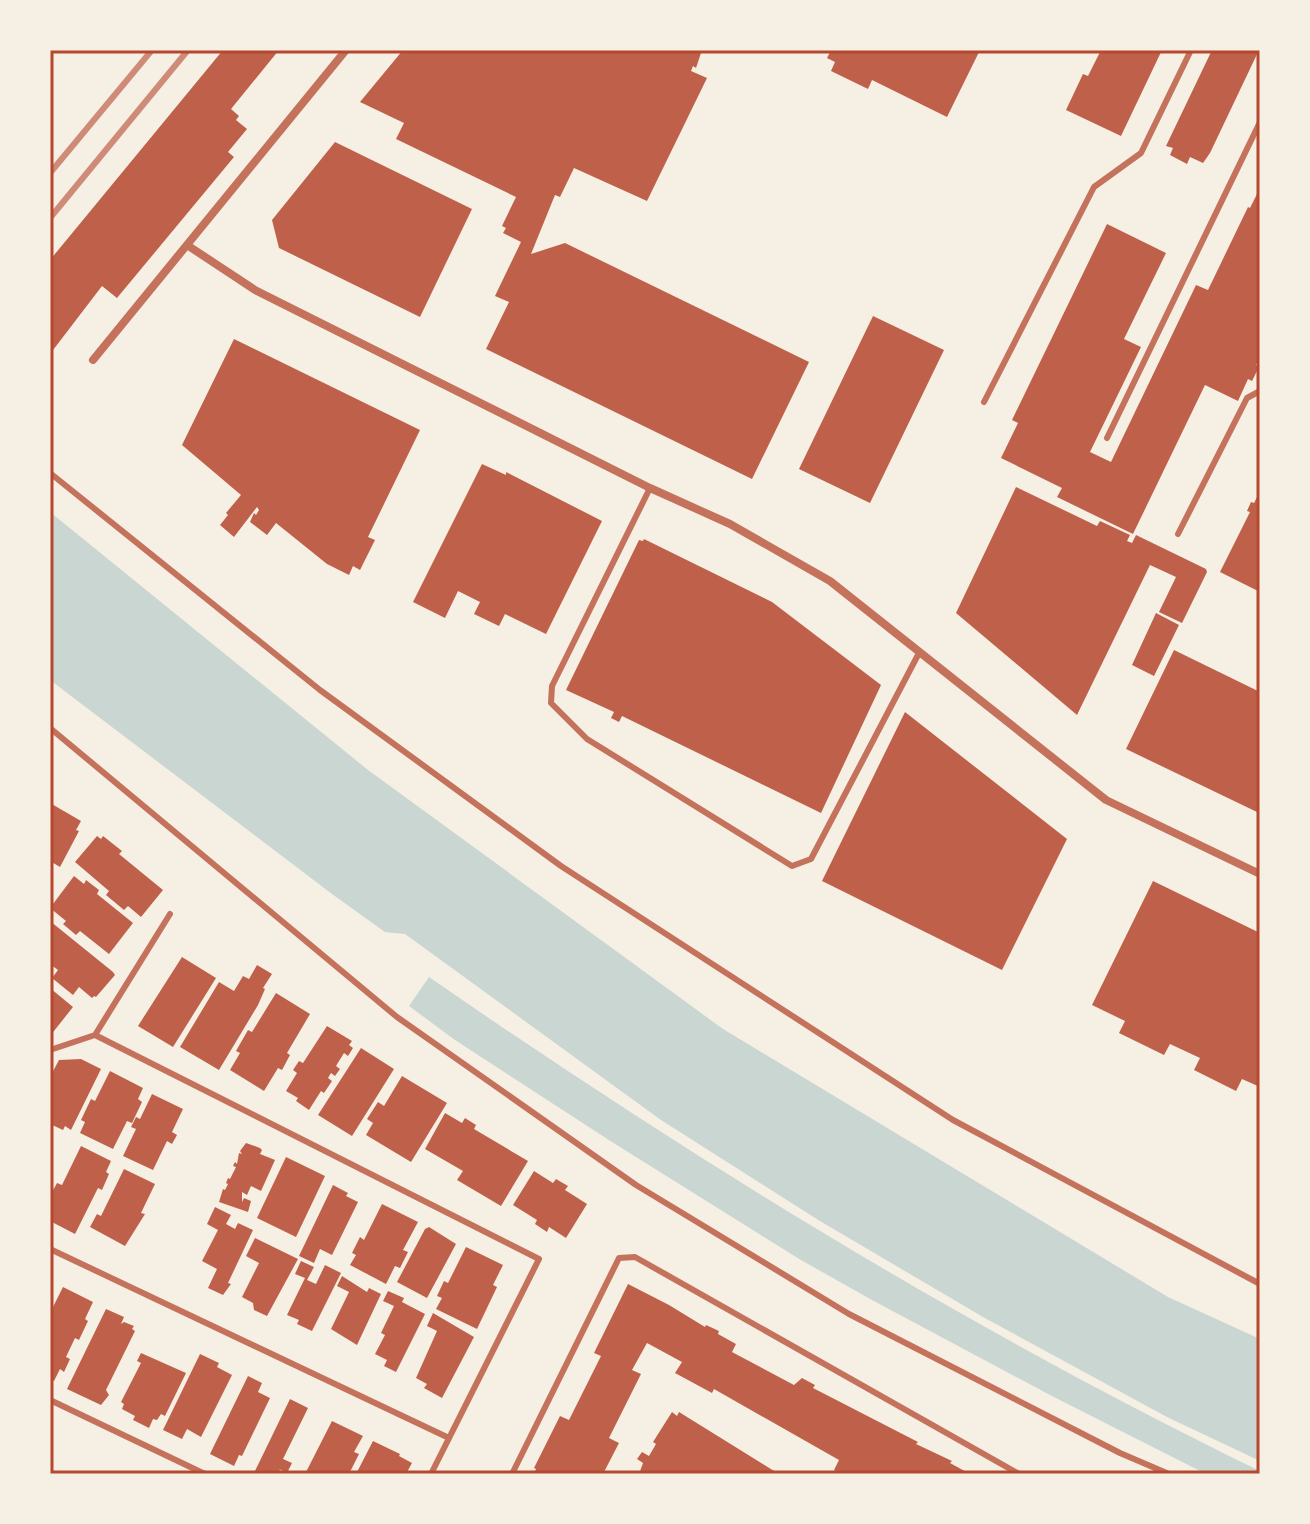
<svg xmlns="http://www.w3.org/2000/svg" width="1310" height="1524" viewBox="0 0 1310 1524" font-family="Signika,sans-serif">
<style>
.water{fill:#c9d6d2}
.building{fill:#bf614a}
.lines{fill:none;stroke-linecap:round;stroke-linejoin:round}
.service{stroke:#c5725c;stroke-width:6}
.minor{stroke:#c5725c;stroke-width:8}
.rail{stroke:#cf8b77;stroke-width:6}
.neatline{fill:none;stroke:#b5482f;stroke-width:3}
</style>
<rect width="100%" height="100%" fill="#f6efe4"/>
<path class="water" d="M50 512 368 770 723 1029 1168 1297 1260 1339V1461L1167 1417 983 1317 820 1221 661 1120 405 934 385 932 332 894 50 680Z
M429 977C693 1160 970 1330 1260 1471V1474H1206L1050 1395 872 1300 801 1260 612 1142 455 1040 409 1006Z"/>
<path class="building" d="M223 50H279L231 109 239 116 236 120 247 129 228 152 234 157 117 298 102 286 50 354V260Z
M403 50H702L696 68 693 66 691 71 707 78 647 201 574 168 560 197 555 195 531 254 565 243 809 362 752 479 486 349 509 302 495 296 521 242 503 233 506 228 502 226 516 197 396 139 404 123 360 102Z
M831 50H980L947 117 872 80 868 89 831 71 835 62 827 58Z
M1101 50H1162L1121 136 1066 110 1083 74 1088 76Z
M1212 50H1259L1210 153 1203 163 1190 157 1187 164 1170 155 1173 148 1166 146Z
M335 142 472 209 420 317 279 248 272 220Z
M1260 188V357L1256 365 1259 367 1252 381 1248 379 1238 401 1205 385 1133 534 1057 497 1062 488 1001 458 1018 423 1012 420 1107 224 1166 253 1124 339 1141 347 1090 452 1111 462 1196 285 1208 290 1248 207 1250 208Z
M873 316 944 350 870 503 799 469Z
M234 339 420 430 368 537 375 540 360 570 353 566 349 575 327 564 276 523 267 535 250 522 254 513 256 515 259 510 257 507 234 537 220 525 228 515 226 513 241 495 182 445Z
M482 464 506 475V472L602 521 546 634 505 614 499 626 474 614 480 602 458 591 445 618 413 602Z
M1016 487 1097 526 1100 521 1130 535 1127 541 1132 543 1136 535 1206 569 1207 572 1182 623 1159 612 1176 577 1150 565 1077 715 956 613Z
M1260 491V592L1220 572 1250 512 1247 511 1251 502 1254 503Z
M644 539 772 602 881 685 821 813 622 716 619 722 611 718 614 712 566 690 639 540 643 541Z
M1156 613 1179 625 1154 676 1132 665Z
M1174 650 1260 692V806L1257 812 1126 749Z
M905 712 1067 839 1002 970 822 881Z
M50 803 81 821 76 830 79 831 60 867 50 861Z
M97 836 101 839 103 836 122 851 119 854 163 890 141 917 128 906 124 910 106 895 109 891 75 862Z
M74 876 84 884 86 880 99 890 97 894 133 923 109 954 80 931 76 935 63 924 66 921 50 908Z
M1153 881 1260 933V1087L1242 1079 1236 1091 1194 1070 1200 1058 1170 1044 1164 1055 1119 1033 1125 1021 1092 1005Z
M50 921 113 972 115 975 96 997 94 996 92 998 79 987 73 995 52 978 58 970 50 964Z
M182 957 216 978 173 1047 138 1026Z
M257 965 272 974 263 988 265 989 258 1005 219 1070 180 1047 219 982 234 991 243 976 249 979Z
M50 988 73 1007 50 1036Z
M276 993 310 1014 287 1053 290 1055 282 1070 278 1068 264 1091 230 1070 240 1053 236 1051 248 1030 252 1032Z
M327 1026 352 1041 349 1045 353 1048 348 1056 344 1053 336 1066 340 1069 335 1076 331 1073 328 1078 332 1081 324 1093 321 1091 309 1110 296 1101 298 1098 286 1091 297 1073 293 1070 299 1061 303 1063Z
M361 1048 394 1069 352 1136 318 1115Z
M81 1059 101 1069 71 1130 65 1126 63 1130 50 1124V1077L59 1060Z
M110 1071 143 1088 138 1099 142 1102 132 1123 127 1121 113 1149 80 1133 85 1122 81 1120 91 1099 95 1101Z
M402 1076 447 1103 411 1162 366 1135 373 1123 367 1119 378 1102 384 1106Z
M152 1094 183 1109 172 1132 177 1135 172 1144 167 1141 153 1170 123 1156 136 1129 131 1127 136 1117 140 1119Z
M445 1113 462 1123 465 1118 476 1125 474 1129 528 1161 501 1206 457 1180 463 1171 425 1149Z
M246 1143 260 1148 262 1150 260 1154 275 1160 261 1191 251 1186 247 1195 242 1192V1202L244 1198 251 1201 248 1212 219 1202 223 1189 225 1190 228 1184 226 1183 228 1178 230 1179 236 1167 233 1166 235 1162 237 1164 239 1153 242 1154 240 1151Z
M81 1146 111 1161 106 1172 109 1174 102 1190 98 1188 75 1234 50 1221V1196L57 1183 62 1185Z
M286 1157 325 1176 296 1237 257 1218Z
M124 1169 155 1184 141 1213 145 1214 125 1246 90 1227 97 1214 101 1216Z
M534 1171 553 1183 556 1179 568 1186 565 1190 587 1204 566 1238 549 1227 547 1232 535 1224 537 1220 513 1205Z
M333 1185 348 1193 346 1196 358 1202 332 1255 320 1249 314 1263 299 1256Z
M382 1204 418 1222 403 1250 408 1252 400 1268 395 1266 386 1284 350 1265 356 1255 352 1253 360 1237 364 1240Z
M215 1207 231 1215 226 1224 235 1229 238 1223 253 1230 228 1283 231 1284 223 1295 208 1288 217 1269 202 1261 218 1230 207 1224Z
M429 1227 456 1244 427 1298 397 1282 425 1229Z
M255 1238 298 1259 267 1316 254 1310 253 1303 242 1297 259 1263 246 1256Z
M466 1247 503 1265 493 1285 497 1287 477 1329 436 1309 442 1298 437 1296 444 1281 448 1283Z
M301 1261 314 1267 307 1280 316 1284 325 1265 341 1273 312 1331 297 1324 299 1320 287 1315 305 1278 295 1274Z
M342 1276 367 1292 369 1288 381 1294 357 1345 331 1329 349 1292 337 1286Z
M628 1284 669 1305 705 1327 706 1325 719 1331 718 1334 736 1344 732 1352 794 1385 802 1378 815 1385 813 1388 918 1442 916 1444 952 1461 950 1463 970 1474H841L834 1470 839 1460 714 1389 712 1393 675 1373 682 1362 647 1343 632 1370 641 1374 609 1438 619 1443 603 1474H534L536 1469 534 1468 560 1416 569 1420 601 1356 594 1353Z
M63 1287 93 1302 85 1319 88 1321 79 1340 75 1338 66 1357 70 1359 64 1372 60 1369 54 1381 50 1379V1313Z
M388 1291 404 1298 402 1302 425 1314 396 1372 384 1366 387 1360 375 1354 385 1335 381 1333 394 1306 383 1301Z
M106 1309 124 1317 121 1324 124 1322 134 1326 132 1329 135 1331 106 1390 109 1395 101 1405 67 1389Z
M433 1313 474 1337 442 1398 424 1388 427 1384 416 1378 437 1331 427 1326Z
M141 1353 186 1373 165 1416 161 1414 157 1420 153 1419 149 1428 133 1420 135 1416 122 1409 124 1404 121 1402 141 1363 137 1361Z
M200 1354 219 1363 217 1367 232 1375 201 1437 187 1429 182 1439 163 1430Z
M248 1376 262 1383 258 1392 270 1398 242 1456 239 1455 234 1466 210 1454Z
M290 1399 308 1408 283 1459 292 1463 287 1473 279 1469 284 1474H256L254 1473Z
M672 1412 677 1416 679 1412 779 1474H639L643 1463 637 1459 642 1452 649 1456 656 1444 653 1442Z
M332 1421 363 1436 354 1452 359 1454 349 1474H305Z
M373 1441 400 1454 399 1456 412 1463 406 1474H356Z"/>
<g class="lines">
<path class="service" d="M984 402 1094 187 1141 153 1191 50
M1107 438 1260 122
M50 473 320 690 561 866 953 1120 1260 1284
M650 488 552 686 551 703 587 739 792 866 811 859 919 653
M1178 534 1247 398 1260 391
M50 728 397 1017 636 1185 849 1314 1120 1453 1169 1474
M95 1035 170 914
M50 1050 95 1035 539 1259 431 1474
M50 1249 449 1438
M50 1400 205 1474
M512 1474 619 1258 635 1257 1019 1474"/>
<path class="minor" d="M187 245 255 290 650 488 730 524 830 581 1106 800 1260 874
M93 360 346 50"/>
<path class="rail" d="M50 173 152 50
M50 218 188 50"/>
</g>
<rect width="1310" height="1524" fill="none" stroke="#f6efe4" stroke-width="104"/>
<rect x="52" y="52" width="1206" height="1420" class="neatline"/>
</svg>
